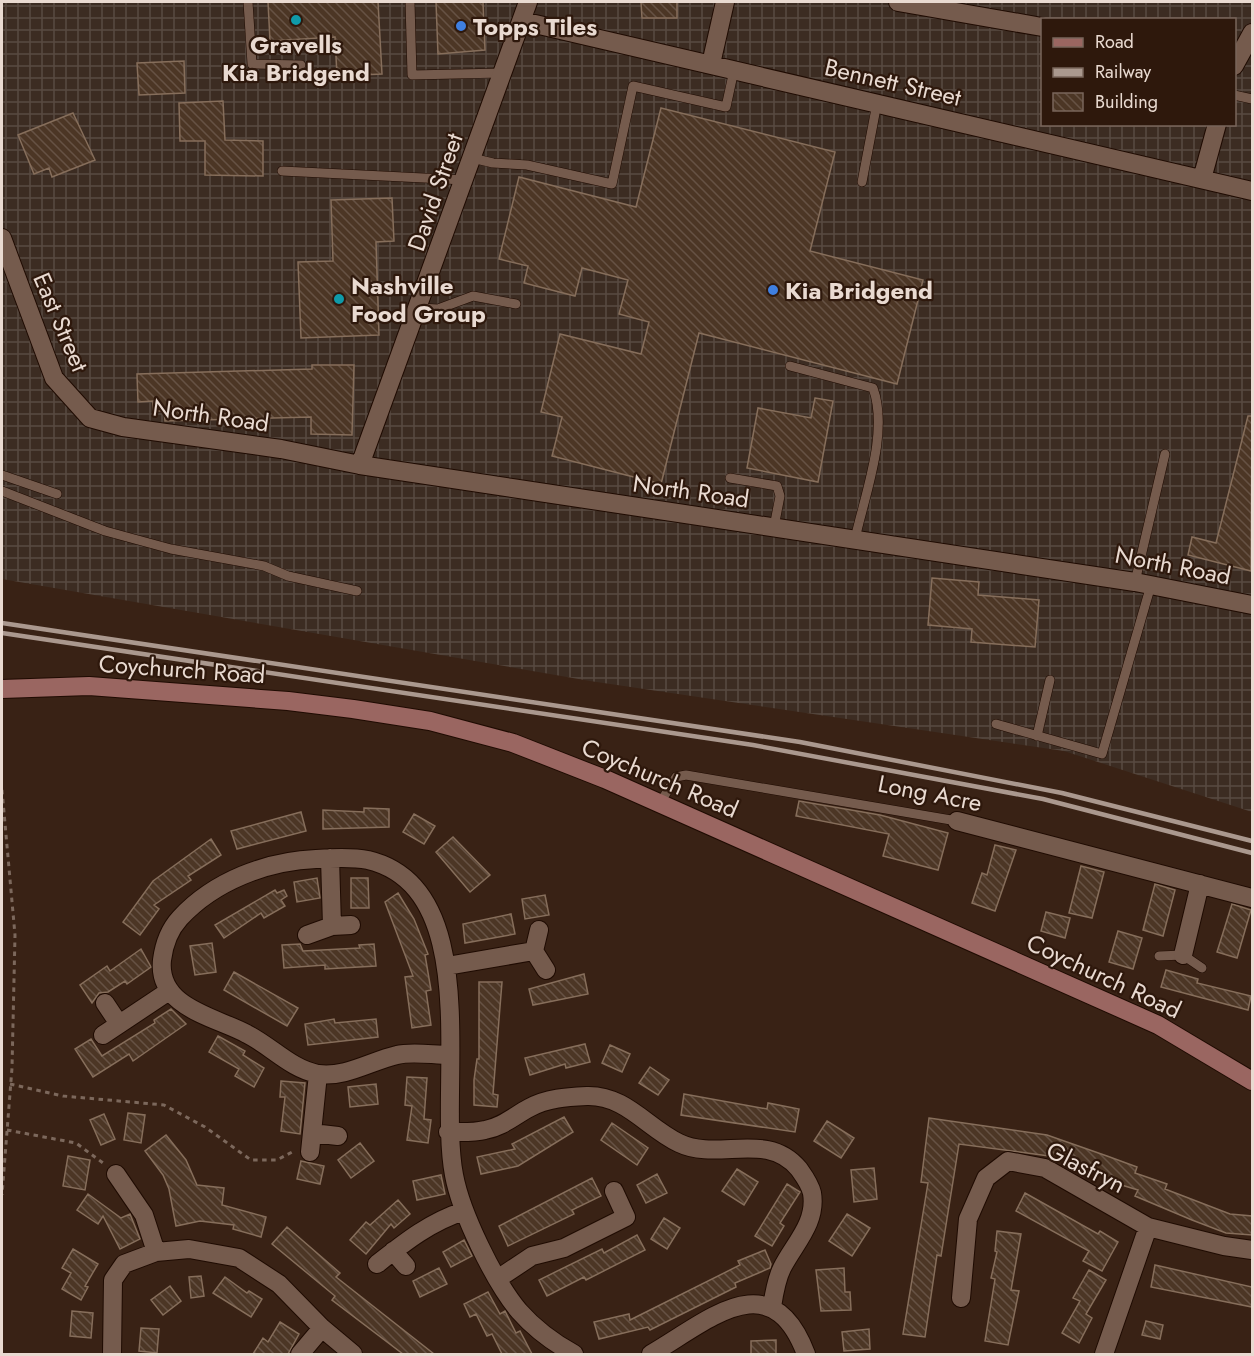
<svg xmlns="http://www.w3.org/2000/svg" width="1254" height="1356" viewBox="0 0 1254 1356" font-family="Jost,sans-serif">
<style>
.industrial{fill:url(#industrial-grid);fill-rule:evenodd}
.building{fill:url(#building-back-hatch);stroke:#866e5b;stroke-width:1.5}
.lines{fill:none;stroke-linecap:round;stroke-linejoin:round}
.lane-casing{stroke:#1f0b02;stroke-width:10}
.street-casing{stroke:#1f0b02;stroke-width:20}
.secondary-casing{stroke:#1f0b02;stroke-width:20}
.path{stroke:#7c685c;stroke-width:3;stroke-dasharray:4.5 4.5;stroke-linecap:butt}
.lane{stroke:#755b4d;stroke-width:9}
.street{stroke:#755b4d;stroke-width:18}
.secondary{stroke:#9a6661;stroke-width:18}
.rail{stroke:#aa988e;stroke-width:4.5}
.culture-dot{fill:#0f9aa8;stroke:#2e180c;stroke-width:2}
.shop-dot{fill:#3f7fe0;stroke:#2e180c;stroke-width:2}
.labels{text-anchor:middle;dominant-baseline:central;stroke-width:4.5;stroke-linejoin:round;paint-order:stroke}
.poi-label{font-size:24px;font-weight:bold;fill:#e9dad1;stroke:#2e180c;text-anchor:start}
.street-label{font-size:24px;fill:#e9dad1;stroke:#2e180c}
</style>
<defs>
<pattern id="industrial-grid" width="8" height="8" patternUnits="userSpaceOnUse" patternTransform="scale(1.5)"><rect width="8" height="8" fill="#3c2c22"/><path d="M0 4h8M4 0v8" fill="none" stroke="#584a41"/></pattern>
<pattern id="building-back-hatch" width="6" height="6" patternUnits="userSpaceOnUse" patternTransform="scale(1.5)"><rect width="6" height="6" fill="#4c3625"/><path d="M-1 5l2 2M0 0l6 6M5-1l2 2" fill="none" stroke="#665244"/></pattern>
</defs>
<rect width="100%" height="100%" fill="#392215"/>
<path class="industrial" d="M2 2H1252V812L1064 751 590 681 2 579ZM1042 20H1234V124H1042Z"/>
<path class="building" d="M268 2H378L382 74 337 76 335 37 270 41Z
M436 2H483L485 50 438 54Z
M641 2H677V18H642Z
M184 61 185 93 139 95 137 63Z
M223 101 225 140 263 141V176L205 175V141H180L179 103Z
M661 108 835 152 810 251 923 280 897 384 699 333 661 484 552 456 562 417 541 412 560 334 641 354 649 322 619 314 628 280 582 268 575 296 524 283 528 266 499 259 519 177 636 207Z
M73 113 95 160 52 177 49 168 34 174 18 135Z
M392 198 394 241 376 242 379 335 301 338 298 262 333 261 331 200Z
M312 365H354L352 435 311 434V417L165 421 164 411H153V401L138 402 137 374 312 369Z
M815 398 833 401 818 482 747 468 758 408 811 418Z
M1248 416H1252L1251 571 1188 555 1192 537 1216 543Z
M932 578 979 582 978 595 1039 600 1035 647 971 642 972 629 928 625Z
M799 801 880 815 948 833 938 870 883 856 889 834 796 816Z
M364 808 389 809V827L323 829V810L364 812Z
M301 812 306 831 237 849 231 831Z
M414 814 435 826 424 844 403 832Z
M453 837 490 875 470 892 436 852Z
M211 839 221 855 188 876 191 880 154 905 159 909 140 935 123 922 153 881Z
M995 845 1016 850 995 911 972 903 982 873 987 875Z
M1081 866 1104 872 1092 918 1069 913Z
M317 878 320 898 297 902 294 882Z
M351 878H368L369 908H351Z
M1155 884 1175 890 1163 936 1143 930Z
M275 890 277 893 284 890 287 896 281 900 285 906 264 918 261 913 224 938 215 925Z
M398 893 414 919 428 954 425 955 431 990 426 991 431 1025 412 1028 405 977 413 976 385 902Z
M545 895 549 915 525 919 522 899Z
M1232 904 1251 910 1237 958 1217 952Z
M1046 912 1070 918 1065 938 1041 931Z
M511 914 515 934 465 943 463 924Z
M1118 931 1142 938 1133 969 1109 962Z
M212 943 216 972 195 975 190 946Z
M300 944 303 951 360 948 359 945 374 944 376 966 325 969V965L284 968 282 945Z
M141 949 151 967 127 984 125 981 108 992 99 993 92 1003 80 985 107 966 110 971Z
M1166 970 1198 979 1197 983 1251 996 1248 1010 1161 987Z
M234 972 298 1008 287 1026 224 990Z
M584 974 588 994 533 1005 529 989Z
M479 982H502L493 1094 498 1095 497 1107 474 1105V1080L477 1059H479Z
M171 1009 186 1024 133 1061 129 1054 93 1077 75 1049 91 1039 102 1056 155 1023 154 1020Z
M334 1019 335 1023 376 1019 378 1037 308 1045 305 1024Z
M218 1036 245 1051 243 1055 264 1068 254 1087 235 1076 239 1069 209 1052Z
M585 1044 590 1062 566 1068 565 1064 530 1075 525 1058Z
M610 1045 630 1054 622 1072 602 1063Z
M650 1067 669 1080 658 1095 639 1083Z
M407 1077 427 1078 424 1119 431 1120 428 1143 407 1140 412 1106 405 1105Z
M281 1081 305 1083 300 1134 281 1131 285 1097H280Z
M376 1084 378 1104 350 1107 348 1087Z
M684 1094 767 1109 768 1103 799 1109 795 1132 681 1115Z
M128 1113 145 1115 141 1143 124 1140Z
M104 1114 115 1139 101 1145 90 1120Z
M564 1117 573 1132 518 1166 481 1174 477 1157 515 1149 512 1144Z
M929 1118 1047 1135 1107 1156 1137 1167 1135 1173 1167 1184 1165 1189 1230 1214 1252 1216V1235L1226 1233 1192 1220 1135 1196 1138 1190 1105 1180 1106 1176 1049 1156 959 1144 941 1256 937 1255 925 1337 903 1334 928 1183 921 1182Z
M827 1121 854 1138 841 1158 814 1141Z
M612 1123 648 1148 637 1165 601 1140Z
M166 1135 186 1160 197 1185 224 1188 222 1205 266 1217 261 1237 233 1229 234 1225 200 1221 176 1226 169 1189 163 1175 145 1151Z
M360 1143 374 1161 351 1178 338 1160Z
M68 1156 90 1160 85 1190 63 1186Z
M301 1161 324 1166 320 1184 297 1179Z
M874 1168 877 1199 854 1202 851 1170Z
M737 1169 758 1182 744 1205 722 1191Z
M657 1174 667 1193 646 1203 637 1185Z
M441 1175 445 1194 417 1200 413 1181Z
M592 1178 601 1196 572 1210 574 1214 508 1246 499 1226Z
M787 1184 800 1192 780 1223 784 1226 772 1246 755 1236Z
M1025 1193 1098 1234 1100 1231 1118 1242 1102 1271 1083 1261 1089 1251 1016 1211Z
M88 1194 121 1218 130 1214 140 1239 120 1249 103 1216 98 1224 77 1210Z
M398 1200 410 1214 394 1228 391 1224 366 1254 350 1240 366 1222 370 1225Z
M847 1214 870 1228 852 1256 829 1241Z
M664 1218 680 1228 667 1249 651 1239Z
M287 1227 340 1273 336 1277 434 1354H403L332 1300 335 1296 272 1244Z
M997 1231 1021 1234 1011 1290 1019 1291 1008 1345 985 1341 995 1279 991 1278 997 1252 995 1251Z
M637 1235 645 1250 586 1280 584 1277 547 1296 539 1280 602 1249 604 1253Z
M464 1240 472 1256 451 1267 443 1252Z
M73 1249 98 1264 85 1286 88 1287 81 1300 62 1289 71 1273 62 1268Z
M765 1250 771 1264 770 1268 735 1283 736 1287 650 1330 648 1327 599 1339 594 1322 629 1314 630 1320 740 1265 738 1261Z
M1155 1265 1252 1287V1307L1151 1287Z
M439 1268 447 1284 420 1297 413 1281Z
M844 1268 845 1292H850L851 1310 821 1311 816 1270Z
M1089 1270 1106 1280 1086 1314 1092 1318 1079 1343 1062 1333 1080 1301 1073 1298Z
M201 1276 204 1296 191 1298 189 1277Z
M225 1277 247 1293 249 1291 262 1299 251 1317 213 1293Z
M170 1286 181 1301 163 1315 151 1300Z
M488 1292 500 1314 505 1311 516 1333 520 1331 532 1354H502L492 1334 487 1336 476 1314 470 1317 464 1304Z
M72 1311 93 1313 91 1338 70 1336Z
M1146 1321 1163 1325 1160 1339 1142 1335Z
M280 1322 299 1334 288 1354H253L263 1338 268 1342Z
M141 1328 159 1329 157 1353 139 1351Z
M869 1329 870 1349 844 1351 842 1332Z
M776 1340V1354H751V1341Z"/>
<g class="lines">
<defs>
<path id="lane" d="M248 2 252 64 301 65
M410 2 412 75 502 73
M1234 95 1252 99
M472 158 493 163 527 165 612 184 633 86 726 107 734 70
M282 171 464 180
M862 182 877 103
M419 308 438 309 473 296 516 304
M790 366 873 388C889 432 865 494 855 539
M2 475 57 494
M730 478 777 486 780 496 774 527
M2 491 105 531 171 549 264 566 288 576 357 591
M1135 582 1165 454
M996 724 1102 754 1151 585
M1037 736 1050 680
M660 803 676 777 686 775 957 821
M1159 956 1183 955 1202 968"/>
<path id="street" d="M898 2 1042 27
M522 21 1252 191
M711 64 725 2
M1234 66 1252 33
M1202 179 1217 124
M2 238 54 378 90 418 123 427 281 449 360 465 1135 582 1252 605
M360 465 528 2
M957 821 1252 898
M330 858 332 926
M539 930 534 951 546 970
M307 935 332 926 351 925
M1183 955 1200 884
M447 966 534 951
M105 1003 119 1024
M103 1035 169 991
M449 1055C433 1055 412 1051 397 1055 371 1061 345 1078 318 1074 291 1069 271 1046 247 1034 216 1017 157 1008 162 960 164 944 169 930 180 918 214 881 267 861 316 859 332 858 352 857 368 860 486 888 437 1088 454 1175 461 1213 494 1281 519 1311 534 1328 554 1343 574 1354
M448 1132C460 1132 473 1133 485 1130 502 1127 514 1116 529 1108 547 1098 567 1097 587 1096 626 1095 647 1128 679 1143 718 1162 767 1130 799 1169 804 1176 810 1184 812 1193 817 1223 794 1244 782 1268 776 1280 774 1294 772 1307
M312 1133 338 1136
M310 1152 318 1074
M116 1174 144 1215 156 1252
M393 1251 406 1266
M377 1264C405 1242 430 1222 464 1211
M499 1278 532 1256 564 1248 626 1217 614 1191
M961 1298 968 1219 986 1178 1008 1161 1045 1168 1148 1227 1224 1246 1252 1250
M112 1354 113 1280 124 1264 156 1252 189 1249 239 1258 279 1284 322 1328 353 1354
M300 1354 322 1328
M651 1354C708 1321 771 1261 806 1354
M1104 1354 1148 1227"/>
<path id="secondary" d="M2 689 89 686 288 701 353 709 430 721 513 743 605 779 1158 1025 1252 1081"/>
</defs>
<use href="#lane" class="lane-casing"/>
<use href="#street" class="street-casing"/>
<use href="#secondary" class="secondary-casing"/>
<path class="path" d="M2 790 15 935 12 1068 2 1195
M10 1084 63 1096 164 1105 205 1127 251 1160H277L294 1151
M7 1130 76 1143 103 1163"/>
<use href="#lane" class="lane"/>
<use href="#street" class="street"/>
<use href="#secondary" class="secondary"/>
<path class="rail" d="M2 623 800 742 1062 793 1252 841
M2 633 753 745 1043 799 1252 853"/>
</g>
<g class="culture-dot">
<circle cx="296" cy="20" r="6"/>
<circle cx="339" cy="299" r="6"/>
</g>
<g class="shop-dot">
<circle cx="461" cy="26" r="6"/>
<circle cx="773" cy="290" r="6"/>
</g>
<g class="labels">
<g class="poi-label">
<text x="473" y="26">Topps Tiles</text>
<text x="296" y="44" text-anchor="middle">Gravells<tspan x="296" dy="28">Kia Bridgend</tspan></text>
<text x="351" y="285">Nashville<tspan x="351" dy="28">Food Group</tspan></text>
<text x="785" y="290">Kia Bridgend</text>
</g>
<g class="street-label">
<text transform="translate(893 82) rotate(13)">Bennett Street</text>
<text transform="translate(435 192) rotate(-71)">David Street</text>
<text transform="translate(61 322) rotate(67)">East Street</text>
<text transform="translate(211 415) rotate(8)">North Road</text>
<text transform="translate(691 491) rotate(8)">North Road</text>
<text transform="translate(1173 565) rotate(11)">North Road</text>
<text transform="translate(182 669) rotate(4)">Coychurch Road</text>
<text transform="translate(660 778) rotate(23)">Coychurch Road</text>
<text transform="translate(930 793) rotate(11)">Long Acre</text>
<text transform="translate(1104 976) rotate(25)">Coychurch Road</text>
<text transform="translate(1086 1167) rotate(27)">Glasfryn</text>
</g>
</g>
<rect width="1254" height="1356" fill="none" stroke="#e9dad1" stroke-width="6"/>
<rect x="1041" y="18" width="195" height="108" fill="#2e180c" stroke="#79665b" stroke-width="1.5"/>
<rect x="1053" y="38" width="30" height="9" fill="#9a6661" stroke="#79665b" stroke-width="1.5"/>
<text x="1095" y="48" font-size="18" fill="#e9dad1">Road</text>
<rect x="1053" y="68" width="30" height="9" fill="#aa988e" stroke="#79665b" stroke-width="1.5"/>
<text x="1095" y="78" font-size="18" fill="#e9dad1">Railway</text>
<rect x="1053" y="93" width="30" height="18" fill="url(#building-back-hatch)" stroke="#79665b" stroke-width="1.5"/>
<text x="1095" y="108" font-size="18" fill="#e9dad1">Building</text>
</svg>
